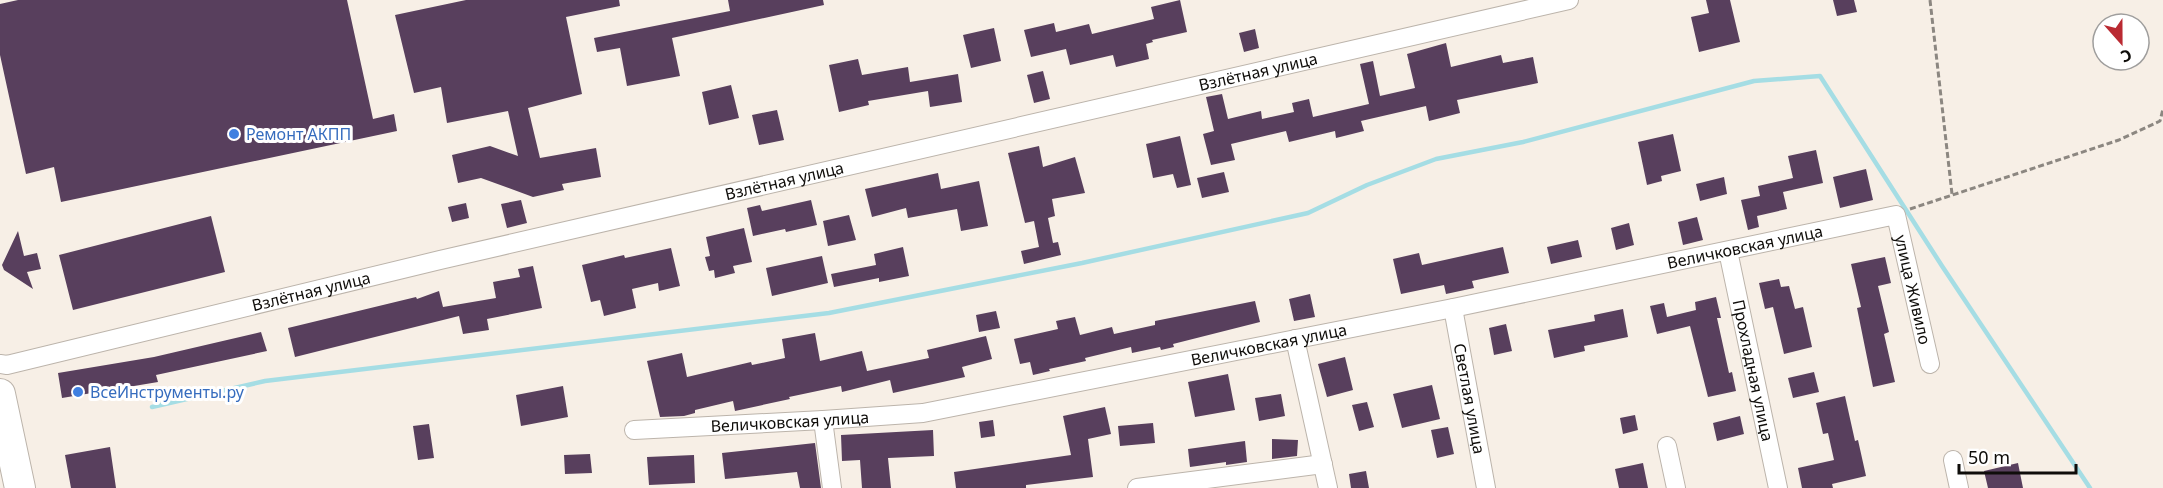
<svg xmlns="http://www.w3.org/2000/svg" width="2163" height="488" viewBox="0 0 2163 488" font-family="'Noto Sans',sans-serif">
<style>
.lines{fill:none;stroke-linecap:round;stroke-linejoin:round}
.stream{stroke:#a5dde4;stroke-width:4.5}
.building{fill:#583f5d}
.minor-casing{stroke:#bcb4ab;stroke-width:20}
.primary-casing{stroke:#bcb4ab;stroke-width:32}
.path{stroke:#8c8781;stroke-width:3;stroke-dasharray:6 3;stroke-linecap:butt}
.minor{stroke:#fff;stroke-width:18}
.primary{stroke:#fff;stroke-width:30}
.shop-dot{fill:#3f7fe0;stroke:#fff;stroke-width:2}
.labels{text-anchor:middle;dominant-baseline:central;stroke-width:6;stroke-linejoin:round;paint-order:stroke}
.street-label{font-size:16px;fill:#0f0d0a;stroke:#fff}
.shop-label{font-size:16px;fill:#366cbe;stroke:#fff;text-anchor:start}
</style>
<rect width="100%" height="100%" fill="#f7efe6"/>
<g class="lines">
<path class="stream" d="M152 407 265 381 829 313 1082 263 1308 213 1367 185 1436 159 1523 142 1754 81 1820 76 1942 266 2090 488"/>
</g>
<path class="building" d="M18 0H347L373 119 394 114 397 131 61 202 54 167 26 174 0 55V4Z
M466 0H619L620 6 566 17 582 94 528 108 540 158 596 148 601 177 562 184 564 190 533 197 481 178 458 183 452 155 490 146 518 156 508 111 447 123 441 87 414 93 395 15Z
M728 0H823L824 5 672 38 680 76 627 86 620 48 597 52 594 38 730 11Z
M1180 0 1187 32 1152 40 1153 42 1146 44 1149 59 1116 67 1113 55 1070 65 1066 49 1031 57 1024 30 1054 23 1056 32 1089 24 1092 34 1154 19 1151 7Z
M1706 0H1730L1740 42 1699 52 1691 17 1709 13Z
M1833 0H1854L1857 12 1837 16Z
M994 28 1001 61 971 68 963 35Z
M1255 29 1259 48 1244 52 1239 33Z
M1446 43 1451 67 1501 55 1503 63 1533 57 1538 83 1457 100 1460 113 1429 121 1426 106 1361 121 1364 131 1336 138 1335 131 1289 142 1286 131 1231 144 1235 160 1211 165 1203 134 1214 131 1206 97 1222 94 1228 119 1261 111 1262 119 1294 112 1292 103 1309 99 1313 117 1369 104 1360 64 1373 61 1380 96 1415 88 1407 54Z
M858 59 862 75 908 67 910 82 958 74 962 102 930 107 928 91 868 101 869 105 839 112 829 65Z
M1043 71 1050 99 1034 103 1027 75Z
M731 85 739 118 709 125 702 92Z
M777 110 784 140 759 145 752 115Z
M1673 134 1681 171 1661 176 1662 181 1647 185 1638 142Z
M1180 136 1191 185 1177 188 1173 174 1153 178 1146 144Z
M1039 146 1043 167 1075 157 1085 193 1052 199 1055 216 1048 218 1053 243 1058 242 1061 255 1024 264 1021 251 1039 247 1034 221 1025 223 1008 153Z
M1816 150 1823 183 1783 192 1787 209 1757 216 1759 227 1748 230 1741 200 1760 196 1758 186 1793 178 1788 156Z
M1866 169 1873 200 1840 208 1833 177Z
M1224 172 1229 192 1202 198 1197 178Z
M938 173 941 189 979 181 988 226 961 231 957 209 908 218 906 208 872 217 865 189Z
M1724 177 1727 194 1700 201 1696 184Z
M521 200 527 223 507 228 501 204Z
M811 200 817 225 786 232 785 229 753 236 747 208 760 205 762 211Z
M466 203 469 218 452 222 448 207Z
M849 215 856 240 828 246 823 221Z
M211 216 225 272 73 310 59 255Z
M1697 217 1703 240 1683 245 1678 222Z
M1629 223 1634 245 1616 250 1611 228Z
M744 228 752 262 733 266 735 273 715 278 714 270 709 271 705 257 710 256 706 237Z
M18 231 24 256 37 253 41 269 27 272 33 289 4 270 2 265Z
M1578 240 1582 257 1551 264 1547 247Z
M903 247 909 276 879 282V278L834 287 831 274 876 265 874 254Z
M1503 247 1509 273 1472 281 1474 288 1446 294 1444 285 1401 294 1393 259 1419 253 1422 265Z
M671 248 680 286 659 291 658 283 632 289 636 308 604 316 600 300 591 302 582 265 624 255 625 258Z
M822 256 828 283 772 296 766 268Z
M1885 257 1891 283 1878 286 1889 332 1884 334 1895 382 1873 387 1857 308 1861 307 1851 264Z
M533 266 542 308 487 319 489 330 463 334 459 316 295 357 288 328 416 297 417 299 439 291 443 307 496 298 493 282 520 277 518 269Z
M1779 279 1781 287 1789 286 1795 309 1803 307 1812 347 1784 354 1773 307 1765 309 1759 283Z
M1310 294 1315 317 1294 321 1289 299Z
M1716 297 1721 318H1717L1729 373 1732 372 1736 391 1708 397 1690 326 1657 334 1650 306 1664 303 1667 317 1696 310 1695 302Z
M1255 301 1260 322 1173 344 1174 347 1161 350 1160 347 1132 353 1131 347 1085 358 1086 361 1049 369 1050 371 1033 375 1030 362 1020 364 1014 339 1058 329 1056 321 1075 317 1080 335 1112 327 1114 334 1155 325V321Z
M1623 309 1628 337 1584 346 1585 351 1554 358 1548 330 1595 321 1594 315Z
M996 311 1000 328 979 332 976 315Z
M1506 324 1512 351 1494 355 1489 328Z
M261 332 267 351 156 375 158 382 62 398 58 373 154 357Z
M815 333 820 361 862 351 867 371 929 358 927 350 986 336 992 359 962 367 965 377 893 393 890 380 842 392 841 386 789 397 790 399 735 411 733 401 695 410V413L684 416 660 417 647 361 682 353 687 377 751 362 752 365 785 358 782 339Z
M1345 357 1353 390 1327 397 1318 364Z
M1814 372 1819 392 1793 398 1788 378Z
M1228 374 1235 410 1195 417 1188 382Z
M1432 385 1440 419 1402 428 1393 394Z
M563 386 568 417 521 426 516 395Z
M1281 394 1285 416 1259 421 1255 398Z
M1845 396 1855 441 1858 440 1866 476 1832 484 1833 488H1802L1798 468 1834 460 1828 433 1823 434 1816 403Z
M1367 402 1374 427 1359 431 1352 405Z
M1105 407 1111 434 1088 439 1093 477 1026 485V488H956L954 472 1071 455 1063 416Z
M1635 415 1638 430 1623 434 1620 418Z
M1740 416 1744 434 1717 441 1713 423Z
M993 420 995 436 981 438 979 422Z
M1153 423 1155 443 1120 446 1118 426Z
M429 424 434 458 418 460 413 426Z
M1448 427 1454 454 1437 458 1431 430Z
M933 430 934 456 888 458 891 488H862L860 460 842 461 841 435Z
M1272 439 1298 440 1297 456 1272 459Z
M1245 441 1247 462 1226 465V462L1190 467 1188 449Z
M815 443 821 488H800L797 472 725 479 722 453Z
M110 447 116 488H71L65 455Z
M590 454 592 473 565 474 564 455Z
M694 455 695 483 649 485 647 457Z
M1643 463 1648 488H1619L1615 469Z
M2018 463 2023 488H1988L1984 471Z
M1366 471 1369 488H1351L1349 474Z"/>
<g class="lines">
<defs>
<g id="minor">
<path id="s1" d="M1728 251 1778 488"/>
<path id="s2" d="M1453 308 1486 488"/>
<path d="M1295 339 1328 488"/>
<path id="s3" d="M0 364 7 365 440 260 1569 0"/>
<path d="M823 420 832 488"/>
<path id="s4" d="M634 430 823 420 923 413 1453 308 1896 215 1930 364"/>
<path d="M1667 446 1676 488"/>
<path d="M1953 460 1959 488"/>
<path d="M1137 488 1323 464"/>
</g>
<path id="primary" d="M0 394 20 488"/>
</defs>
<use href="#minor" class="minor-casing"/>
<use href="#primary" class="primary-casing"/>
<path class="path" d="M1930 0 1952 194
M1910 209 2119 140 2160 121 2163 109"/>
<use href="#minor" class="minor"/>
<use href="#primary" class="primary"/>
</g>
<g class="shop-dot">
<circle cx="234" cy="134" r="6"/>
<circle cx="78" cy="392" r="6"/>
</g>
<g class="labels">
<g class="street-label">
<text stroke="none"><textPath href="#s3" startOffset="1292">Взлётная улица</textPath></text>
<text stroke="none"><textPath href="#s3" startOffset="806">Взлётная улица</textPath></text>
<text stroke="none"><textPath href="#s4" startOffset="1128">Величковская улица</textPath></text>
<text stroke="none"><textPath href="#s4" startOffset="1359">улица Живило</textPath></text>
<text stroke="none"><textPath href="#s3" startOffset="320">Взлётная улица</textPath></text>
<text stroke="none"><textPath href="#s4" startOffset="642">Величковская улица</textPath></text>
<text stroke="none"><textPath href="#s1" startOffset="122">Прохладная улица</textPath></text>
<text stroke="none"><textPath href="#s2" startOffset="92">Светлая улица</textPath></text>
<text stroke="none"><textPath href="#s4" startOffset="156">Величковская улица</textPath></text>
</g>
<g class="shop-label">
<text x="246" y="134">Ремонт АКПП</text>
<text x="90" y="392">ВсеИнструменты.ру</text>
</g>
</g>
<g transform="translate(2121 42) rotate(159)"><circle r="28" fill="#ffffff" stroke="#9f9e9d" stroke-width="1.5"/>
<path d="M0-4.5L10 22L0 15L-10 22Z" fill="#ba2a32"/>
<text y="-9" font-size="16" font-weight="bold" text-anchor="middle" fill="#0f0d0a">С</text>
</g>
<path d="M1959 464v9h117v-9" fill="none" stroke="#0f0d0a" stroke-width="3"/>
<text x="1968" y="464" font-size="18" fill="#0f0d0a" stroke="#ffffff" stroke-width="4.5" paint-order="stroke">50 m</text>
</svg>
